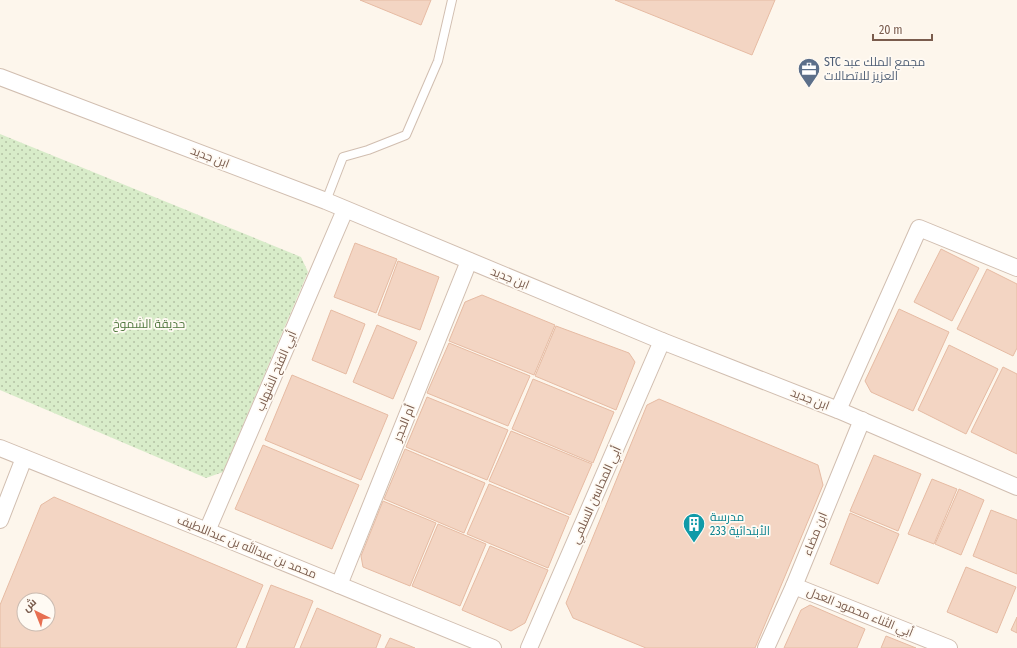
<svg xmlns="http://www.w3.org/2000/svg" width="1017" height="648" viewBox="0 0 1017 648" font-family="'Fira Sans Condensed',Cairo,sans-serif">
	<defs>
		<pattern id="garden-dots" width="8" height="8" patternUnits="userSpaceOnUse"><rect width="8" height="8" fill="#d8ecc9"/><path d="M2 2h.1M6 6h.1" fill="none" stroke="#b4c2a5" stroke-width="1.8" stroke-linecap="round"/></pattern>
	</defs>
	<rect width="100%" height="100%" fill="#fdf6ec"/>
	<path fill="url(#garden-dots)" d="M0 134 301 257 308 272 223 472 206 478 0 390Z"/>
	<g fill="#f3d5c3" stroke="#e6bba3" fill-rule="evenodd">
		<path d="M360 0H431L421 25Z"/>
		<path d="M615 0H775L752 55Z"/>
		<path d="M355 243 397 259 376 313 334 297Z"/>
		<path d="M941 249 979 268 952 321 914 302Z"/>
		<path d="M398 261 439 277 420 330 378 315Z"/>
		<path d="M987 269 1017 284V348L1013 356 957 329Z"/>
		<path d="M482 295 555 325 534 375 449 341 465 302Z"/>
		<path d="M899 309 949 332 913 411 871 392 865 381Z"/>
		<path d="M331 310 365 324 346 374 312 360Z"/>
		<path d="M377 325 417 342 393 399 353 382Z"/>
		<path d="M556 326 629 353 635 362 616 410 535 376Z"/>
		<path d="M449 343 530 376 508 426 427 393Z"/>
		<path d="M949 345 998 369 966 434 918 410Z"/>
		<path d="M1003 367 1017 374V454L971 432Z"/>
		<path d="M292 375 388 415 361 480 265 440Z"/>
		<path d="M533 379 614 412 593 463 512 429Z"/>
		<path d="M427 397 508 430 487 480 406 447Z"/>
		<path d="M659 399 818 465 823 485 755 648H646L573 618 566 603 647 405Z"/>
		<path d="M511 431 592 464 570 515 489 481Z"/>
		<path d="M263 445 359 485 332 549 235 509Z"/>
		<path d="M405 449 485 483 464 533 384 499Z"/>
		<path d="M874 455 921 474 898 531 850 511Z"/>
		<path d="M932 479 957 489 934 544 908 534Z"/>
		<path d="M489 484 569 517 548 568 467 534Z"/>
		<path d="M959 489 984 500 961 555 935 544Z"/>
		<path d="M54 497 263 585 236 648H0V605L41 505ZM24 600H48V624H24Z"/>
		<path d="M383 501 436 523 410 586 363 567 361 556Z"/>
		<path d="M991 510 1017 520V574L973 556Z"/>
		<path d="M850 513 899 534 878 584 830 564Z"/>
		<path d="M438 524 486 544 460 606 412 586Z"/>
		<path d="M490 546 548 570 525 623 511 631 462 610Z"/>
		<path d="M966 567 1016 587 997 633 947 612Z"/>
		<path d="M271 585 313 601 294 648H246Z"/>
		<path d="M810 605 865 629 857 648H784L801 610Z"/>
		<path d="M317 608 381 635 376 648H300Z"/>
		<path d="M1017 617V633L1011 630Z"/>
		<path d="M886 636 916 648H881Z"/>
		<path d="M390 638 415 648H385Z"/>
	</g>
	<g fill="none" stroke-linecap="round" stroke-linejoin="round">
		<g stroke="#d1beb0" stroke-width="10">
			<path id="lane" d="M326 201 343 157 368 150 406 135 438 61 452 0"/>
		</g>
		<g stroke="#d1beb0" stroke-width="18">
			<g id="street">
				<path d="M0 77 326 201 662 341 838 410 1017 487"/>
				<path d="M838 410 919 228 1017 268"/>
				<path d="M0 448 207 531 493 648"/>
				<path d="M0 520 24 458"/>
				<path d="M207 531 345 210"/>
				<path d="M339 585 469 261"/>
				<path d="M794 586 949 648"/>
				<path d="M529 648 662 341"/>
				<path d="M766 648 794 586 862 420"/>
			</g>
		</g>
		<use href="#lane" stroke="#fff" stroke-width="8"/>
		<use href="#street" stroke="#fff" stroke-width="16"/>
	</g>
	<defs>
		<g id="office-pin" transform="scale(1.15)"><path d="M0 17L-7.5 6A9.5 9.5 0 1 1 7.5 6Z" fill="#5c6f8a" stroke="#fffaf3"/><path d="M-6-3h4V-5.5h4V-3h4V5H-6ZM-1-4.5V-3h2v-1.5ZM-6 0V1H6V0Z" fill="#fff"/></g>
		<g id="building-pin" transform="scale(1.15)"><path d="M0 17L-7.5 6A9.5 9.5 0 1 1 7.5 6Z" fill="#0f9aa8" stroke="#fffaf3"/><path d="M-4-6H4V6H1V3H-1V6H-4ZM-2.5-4.3h1.7v1.8h-1.7ZM.8-4.3h1.7v1.8H.8ZM-2.5-1h1.7V.8h-1.7ZM.8-1h1.7V.8H.8Z" fill="#fff"/></g>
	</defs>
	<g fill-rule="evenodd">
		<use href="#office-pin" x="809" y="69"/>
		<use href="#building-pin" x="694" y="524"/>
	</g>
	<g text-anchor="middle" dominant-baseline="central" stroke-width="3.5" stroke-linejoin="round" paint-order="stroke">
		<g font-size="12" fill="#4e5e75" stroke="#fffaf3" text-anchor="start">
			<text x="824" y="62">STC مجمع الملك عبد<tspan x="824" dy="14">العزيز للاتصالات</tspan></text>
		</g>
		<g font-size="12" fill="#7a5c4d" stroke="#fffaf3">
			<text transform="translate(210 157) rotate(21)">ابن جديد</text>
			<text transform="translate(510 278) rotate(22)">ابن جديد</text>
			<text transform="translate(276 371) rotate(-67)">أبي الفتح الشهاب</text>
			<text transform="translate(810 399) rotate(21)">ابن جديد</text>
			<text transform="translate(404 423) rotate(-68)">أم الحجر</text>
			<text transform="translate(596 495) rotate(-66)">أبي المحاسن السلمي</text>
			<text transform="translate(815 534) rotate(-68)">ابن مضاء</text>
			<text transform="translate(247 547) rotate(22)">محمد بن عبدالله بن عبداللطيف</text>
			<text transform="translate(860 612) rotate(22)">أبي الثناء محمود العدل</text>
		</g>
		<g font-size="12" fill="#537a41" stroke="#fffaf3">
			<text x="149" y="324">حديقة الشموخ</text>
		</g>
		<g font-size="12" fill="#0d838f" stroke="#fffaf3" text-anchor="start">
			<text x="710" y="517">مدرسة<tspan x="710" dy="14">الأبتدائية 233</tspan></text>
		</g>
	</g>
	<g transform="translate(36 612) rotate(317)"><circle r="19" fill="#fffaf3" stroke="#cabbb1"/>
	<path d="M0-3L7 15L0 10L-7 15Z" fill="#e76f51"/>
	<text y="-6" font-size="11" font-weight="bold" text-anchor="middle" fill="#7a5c4d">ش</text>
	</g>
	<path d="M873 34v6h59v-6" fill="none" stroke="#7a5c4d" stroke-width="2"/>
	<text x="879" y="34" font-size="12" fill="#7a5c4d" stroke="#fffaf3" stroke-width="3" paint-order="stroke">20 m</text>
</svg>
